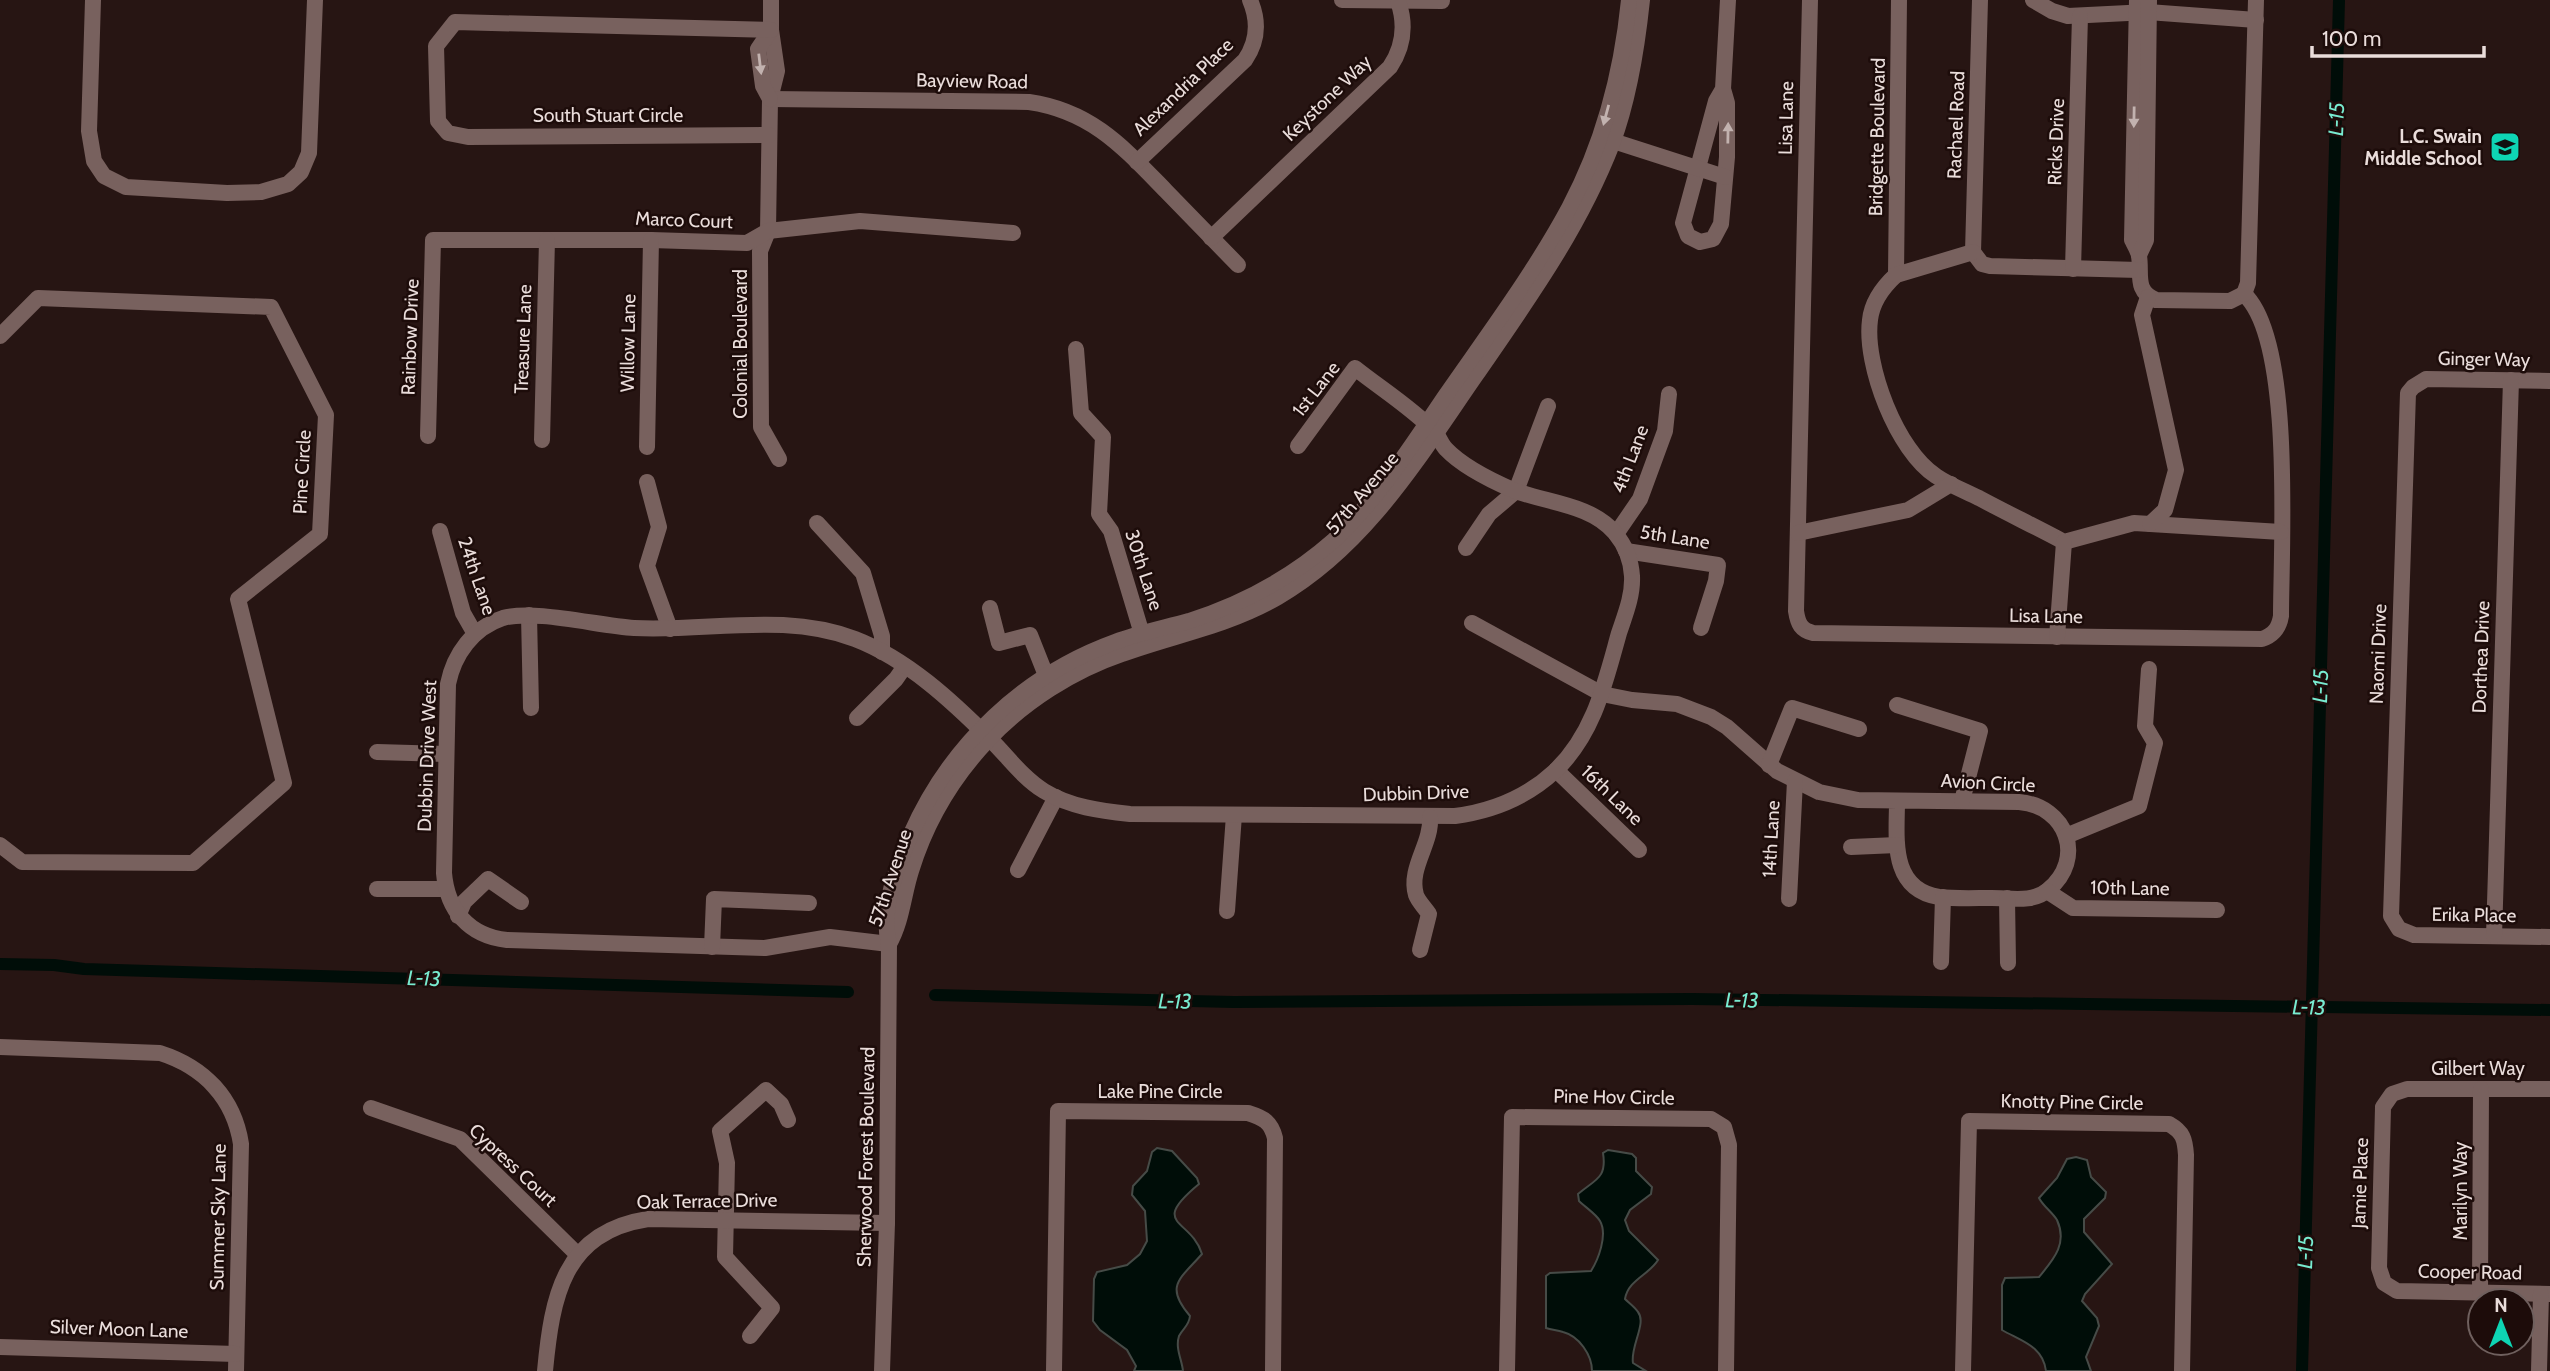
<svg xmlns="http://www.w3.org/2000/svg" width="2550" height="1371" viewBox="0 0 2550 1371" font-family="Cabin,sans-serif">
	<rect width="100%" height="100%" fill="#271513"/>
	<g fill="#000d08" stroke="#464b47" stroke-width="2">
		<path d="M1157 1148 1172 1151 1197 1178 1199 1184C1148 1226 1191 1218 1202 1254 1180 1279 1164 1286 1190 1316 1189 1326 1183 1328 1179 1336 1175 1348 1182 1360 1183 1371H1134L1136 1366 1127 1350 1100 1330 1093 1321 1094 1279 1097 1272 1127 1265 1140 1254 1147 1241 1145 1211 1132 1195 1133 1186 1147 1171 1152 1152Z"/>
		<path d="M1608 1150 1632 1154 1636 1158V1171L1652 1187 1651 1194 1630 1210 1625 1220 1629 1231 1658 1260C1649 1275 1628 1280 1625 1299 1629 1303 1635 1307 1638 1312 1647 1323 1630 1347 1633 1363L1646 1371H1592C1592 1355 1579 1336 1563 1332 1557 1330 1552 1330 1546 1328V1276L1550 1273 1591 1271C1598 1260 1608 1235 1600 1221 1596 1214 1585 1207 1579 1201L1578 1194C1596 1179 1607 1178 1603 1153Z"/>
		<path d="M2076 1157 2087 1160 2091 1177 2106 1192 2105 1198 2084 1219V1232L2112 1264 2085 1294 2082 1301 2097 1318 2099 1326 2086 1357 2091 1371H2046C2043 1346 2021 1341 2002 1330V1285L2005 1278 2039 1277C2053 1260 2068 1244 2057 1220 2052 1212 2043 1206 2039 1198L2057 1178 2067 1159Z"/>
	</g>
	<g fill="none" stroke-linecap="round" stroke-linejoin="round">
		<g stroke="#000d08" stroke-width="12">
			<path d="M0 964 54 965 84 969 848 992"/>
			<path d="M935 995 1234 1002 1692 999 2550 1010"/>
			<path d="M2302 1371 2339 0"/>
		</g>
		<g stroke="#78615e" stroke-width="16">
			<path d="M93 0 89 131 94 161 104 176 126 187 227 193 261 192 288 184 301 172 309 153 315 0"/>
			<path d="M771 0V30L777 71 770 99 768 231 760 251 761 427 779 459"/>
			<path d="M1342 0 1442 1"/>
			<path d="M1810 0 1796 611C1798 624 1801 630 1813 633L2262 639C2274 635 2279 628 2281 616 2281 547 2294 340 2244 294"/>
			<path d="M1899 0 1896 275C1883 287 1872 301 1870 320 1864 365 1897 451 1936 476 1949 485 1965 491 1979 498 2007 513 2036 527 2064 542L2134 523 2281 532"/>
			<path d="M2033 0 2052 11 2068 16 2148 12 2256 20"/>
			<path d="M2137 0 2132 240C2134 244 2138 250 2139 256 2142 274 2134 291 2156 300L2230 301 2244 294"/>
			<path d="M1723 89 1716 101 1683 223 1688 236 1700 242 1713 239 1721 224 1727 157V103L1723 89 1728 0"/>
			<path d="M770 99 1029 102C1092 111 1124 148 1166 191 1190 216 1214 240 1238 265"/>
			<path d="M770 99 763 86 758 49 771 30"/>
			<path d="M769 135 468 137 448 133 438 121 436 46 455 22 771 30"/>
			<path d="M1613 141 1725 177"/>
			<path d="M1137 162 1245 60C1258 41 1259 21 1250 0"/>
			<path d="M1211 238 1390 67C1404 46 1406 24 1398 1"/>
			<path d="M1973 252 1980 0"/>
			<path d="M1973 252 1982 264 1990 266 2139 270"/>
			<path d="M2139 255 2146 240 2149 0"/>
			<path d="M2073 269 2080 16"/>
			<path d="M1896 275 1973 252"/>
			<path d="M2244 294 2248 283 2256 0"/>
			<path d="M2148 297 2142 315 2176 470 2165 510 2150 524"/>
			<path d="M0 336 38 298 271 307 326 415 320 534 238 599 284 783 193 863 22 862 0 845"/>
			<path d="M1076 349 1081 413 1103 437 1099 514 1111 531 1145 644"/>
			<path d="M2550 381 2426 379 2413 387 2408 393 2391 916 2399 929 2414 935 2550 937"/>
			<path d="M428 436 433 240H651L747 243 768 231 860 221 1013 233"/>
			<path d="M542 440 547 240"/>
			<path d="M647 447 651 240"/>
			<path d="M647 482 659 527 647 566 670 629"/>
			<path d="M817 523 863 573 882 636V652"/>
			<path d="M440 531 463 613 475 634"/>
			<path d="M1798 533 1908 510 1951 484"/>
			<path d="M1616 534 1640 499 1665 431 1669 394"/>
			<path d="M1466 548 1489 514 1516 491 1548 406"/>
			<path d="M1626 551 1718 565 1716 581 1701 628"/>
			<path d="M990 608 999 643 1030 635 1049 683"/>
			<path d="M529 615 531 708"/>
			<path d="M1472 623 1602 694 1632 700 1677 704 1711 717 1727 727 1777 771 1819 792 1858 800 2019 802C2067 806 2086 859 2048 890 2033 903 2011 898 1992 898 1975 898 1956 899 1939 897 1889 889 1897 837 1897 801"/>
			<path d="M2057 637 2064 542"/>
			<path d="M1897 705 1980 731 1962 801"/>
			<path d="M857 718 896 679 905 666"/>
			<path d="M377 752 446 754"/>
			<path d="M1769 765 1792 708 1859 729"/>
			<path d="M1556 770 1639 850"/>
			<path d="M2066 836 2139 806 2155 743 2145 726 2149 669"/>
			<path d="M1851 847 1897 845"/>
			<path d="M1018 870 1056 797"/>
			<path d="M377 889H445"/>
			<path d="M2047 891 2073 908 2217 910"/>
			<path d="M2007 898 2008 963"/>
			<path d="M1789 899 1795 781"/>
			<path d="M1227 911 1234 815"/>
			<path d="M458 916 464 902 488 879 521 902"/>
			<path d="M2494 936 2511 380"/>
			<path d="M889 944 830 937 765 948 507 940C469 936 447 910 444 873L448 684C454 654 473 628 503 618 534 609 599 626 634 628 708 632 784 612 855 639 907 659 952 701 991 740 1008 757 1023 778 1044 791 1070 807 1101 811 1130 814L1455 816C1493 811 1527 797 1555 771 1594 734 1605 683 1619 633 1625 615 1633 596 1632 576 1631 560 1625 545 1615 533 1591 504 1546 503 1513 490 1490 480 1463 467 1446 449 1441 444 1439 436 1434 431 1412 408 1380 388 1355 368L1298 446"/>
			<path d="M889 944C902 921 903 896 911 871 926 822 953 777 988 740 1024 702 1072 671 1122 654 1174 635 1228 626 1278 597 1366 546 1419 457 1476 375 1527 301 1579 229 1612 144 1629 99 1637 48 1642 0"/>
			<path d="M712 947 714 899 809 903"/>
			<path d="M1420 950 1429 914C1425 908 1418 901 1416 895 1408 868 1432 844 1430 817"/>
			<path d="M1941 962 1943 897"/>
			<path d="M0 1047 160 1053C204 1067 234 1098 241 1144L236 1371"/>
			<path d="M2550 1089H2407L2392 1094 2383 1107 2379 1268 2384 1283 2397 1291 2550 1294"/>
			<path d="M371 1108 460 1139 577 1254"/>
			<path d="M2480 1293 2481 1089"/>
			<path d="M750 1336 772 1308 725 1257 727 1163 720 1131 766 1090 781 1104 788 1120"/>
			<path d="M0 1347 236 1354"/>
			<path d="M545 1371C552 1297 563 1232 648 1219L887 1223"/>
			<path d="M882 1371 887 1223 889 944C880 909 897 866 911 834 950 745 1024 675 1115 642 1139 633 1164 628 1189 621 1242 604 1291 578 1333 541 1378 499 1412 445 1446 395 1489 333 1534 273 1569 208 1603 144 1622 71 1629 0"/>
			<path d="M1054 1371 1058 1111 1248 1113C1264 1118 1271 1122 1275 1138L1273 1371"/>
			<path d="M1507 1371 1512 1117 1711 1119 1724 1127 1729 1145 1726 1371"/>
			<path d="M1963 1371 1969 1121 2169 1124C2183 1132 2185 1139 2186 1155L2182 1371"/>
			<path d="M2539 1371 2541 1294"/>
		</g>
	</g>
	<defs><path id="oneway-solid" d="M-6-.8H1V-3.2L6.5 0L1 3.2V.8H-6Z" transform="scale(1.75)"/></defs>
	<g fill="#c2b2af">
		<use href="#oneway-solid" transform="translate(760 64) rotate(83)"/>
		<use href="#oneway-solid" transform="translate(1606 115) rotate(105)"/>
		<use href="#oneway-solid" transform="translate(2134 117) rotate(91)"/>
		<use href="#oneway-solid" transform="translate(1728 133) rotate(-89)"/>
	</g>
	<defs>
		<g id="school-square" transform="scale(1.575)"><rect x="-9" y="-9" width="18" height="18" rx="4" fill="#0ed5b4" stroke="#1d0c0a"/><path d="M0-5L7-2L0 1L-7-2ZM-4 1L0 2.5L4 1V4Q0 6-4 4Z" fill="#111"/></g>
	</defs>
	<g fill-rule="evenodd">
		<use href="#school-square" x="2505" y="147"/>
	</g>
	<g text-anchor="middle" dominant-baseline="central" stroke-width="5" stroke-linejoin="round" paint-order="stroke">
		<g font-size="19" fill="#eadddb" stroke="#1d0c0a">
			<text transform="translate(972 81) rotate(1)">Bayview Road</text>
			<text transform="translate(1183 87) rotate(-44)">Alexandria Place</text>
			<text transform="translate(1327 98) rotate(-44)">Keystone Way</text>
			<text x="608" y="115">South Stuart Circle</text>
			<text transform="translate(1786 118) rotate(-89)">Lisa Lane</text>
			<text transform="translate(1956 125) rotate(-88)">Rachael Road</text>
			<text transform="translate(1877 137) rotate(-89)">Bridgette Boulevard</text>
			<text transform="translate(2056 142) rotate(-88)">Ricks Drive</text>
			<text transform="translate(684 220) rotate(2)">Marco Court</text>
			<text transform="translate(410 337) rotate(-88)">Rainbow Drive</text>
			<text transform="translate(523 339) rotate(-88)">Treasure Lane</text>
			<text transform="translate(628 343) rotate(-89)">Willow Lane</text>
			<text transform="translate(740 344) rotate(-90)">Colonial Boulevard</text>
			<text transform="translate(2484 359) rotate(1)">Ginger Way</text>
			<text transform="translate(1316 389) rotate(-52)">1st Lane</text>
			<text transform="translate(1630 459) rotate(-69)">4th Lane</text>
			<text transform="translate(302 472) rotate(-87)">Pine Circle</text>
			<text transform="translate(1362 493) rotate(-50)">57th Avenue</text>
			<text transform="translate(1675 537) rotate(9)">5th Lane</text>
			<text transform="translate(1144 570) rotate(72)">30th Lane</text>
			<text transform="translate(477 576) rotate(71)">24th Lane</text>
			<text transform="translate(2046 616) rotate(1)">Lisa Lane</text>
			<text transform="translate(2378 654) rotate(-88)">Naomi Drive</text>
			<text transform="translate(2481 657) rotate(-88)">Dorthea Drive</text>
			<text transform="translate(427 756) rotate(-88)">Dubbin Drive West</text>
			<text transform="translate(1988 783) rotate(3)">Avion Circle</text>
			<text transform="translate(1416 793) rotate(-2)">Dubbin Drive</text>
			<text transform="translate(1612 795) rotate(44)">16th Lane</text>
			<text transform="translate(1771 839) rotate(-87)">14th Lane</text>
			<text transform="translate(890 878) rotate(-72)">57th Avenue</text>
			<text transform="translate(2130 888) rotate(1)">10th Lane</text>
			<text transform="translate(2474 915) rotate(1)">Erika Place</text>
			<text x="2478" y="1068">Gilbert Way</text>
			<text x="1160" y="1091">Lake Pine Circle</text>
			<text transform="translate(1614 1097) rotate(1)">Pine Hov Circle</text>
			<text transform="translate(2072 1102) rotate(1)">Knotty Pine Circle</text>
			<text transform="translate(866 1157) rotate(-89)">Sherwood Forest Boulevard</text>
			<text transform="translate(513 1165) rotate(43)">Cypress Court</text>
			<text transform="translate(2360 1183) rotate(-88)">Jamie Place</text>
			<text transform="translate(2460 1191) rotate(-90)">Marilyn Way</text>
			<text transform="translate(707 1201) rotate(-1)">Oak Terrace Drive</text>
			<text transform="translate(218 1217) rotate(-89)">Summer Sky Lane</text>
			<text transform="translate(2470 1272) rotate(1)">Cooper Road</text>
			<text transform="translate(119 1329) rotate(2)">Silver Moon Lane</text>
		</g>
		<g font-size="19" font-weight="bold" fill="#eadddb" stroke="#1d0c0a" text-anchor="end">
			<text x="2482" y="136">L.C. Swain<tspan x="2482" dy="22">Middle School</tspan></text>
		</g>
		<g font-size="21" font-style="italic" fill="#78ebd0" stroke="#1d0c0a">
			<text transform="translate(2336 119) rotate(-88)">L-15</text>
			<text transform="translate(2320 686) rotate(-88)">L-15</text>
			<text transform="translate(424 978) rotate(2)">L-13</text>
			<text transform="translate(1742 1000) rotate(1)">L-13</text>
			<text transform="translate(1175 1001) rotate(1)">L-13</text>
			<text transform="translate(2309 1007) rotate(1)">L-13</text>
			<text transform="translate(2305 1252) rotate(-88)">L-15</text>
		</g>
	</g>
	<g transform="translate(2501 1322)"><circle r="33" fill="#1d0c0a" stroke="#6f605e" stroke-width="2"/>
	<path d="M0-5L12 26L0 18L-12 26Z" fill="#0ed5b4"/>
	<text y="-10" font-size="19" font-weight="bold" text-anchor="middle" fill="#eadddb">N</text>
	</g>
	<path d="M2312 46v10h172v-10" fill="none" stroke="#eadddb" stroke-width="3.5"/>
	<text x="2322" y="46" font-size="21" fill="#eadddb" stroke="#1d0c0a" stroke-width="5" paint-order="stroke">100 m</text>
</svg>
